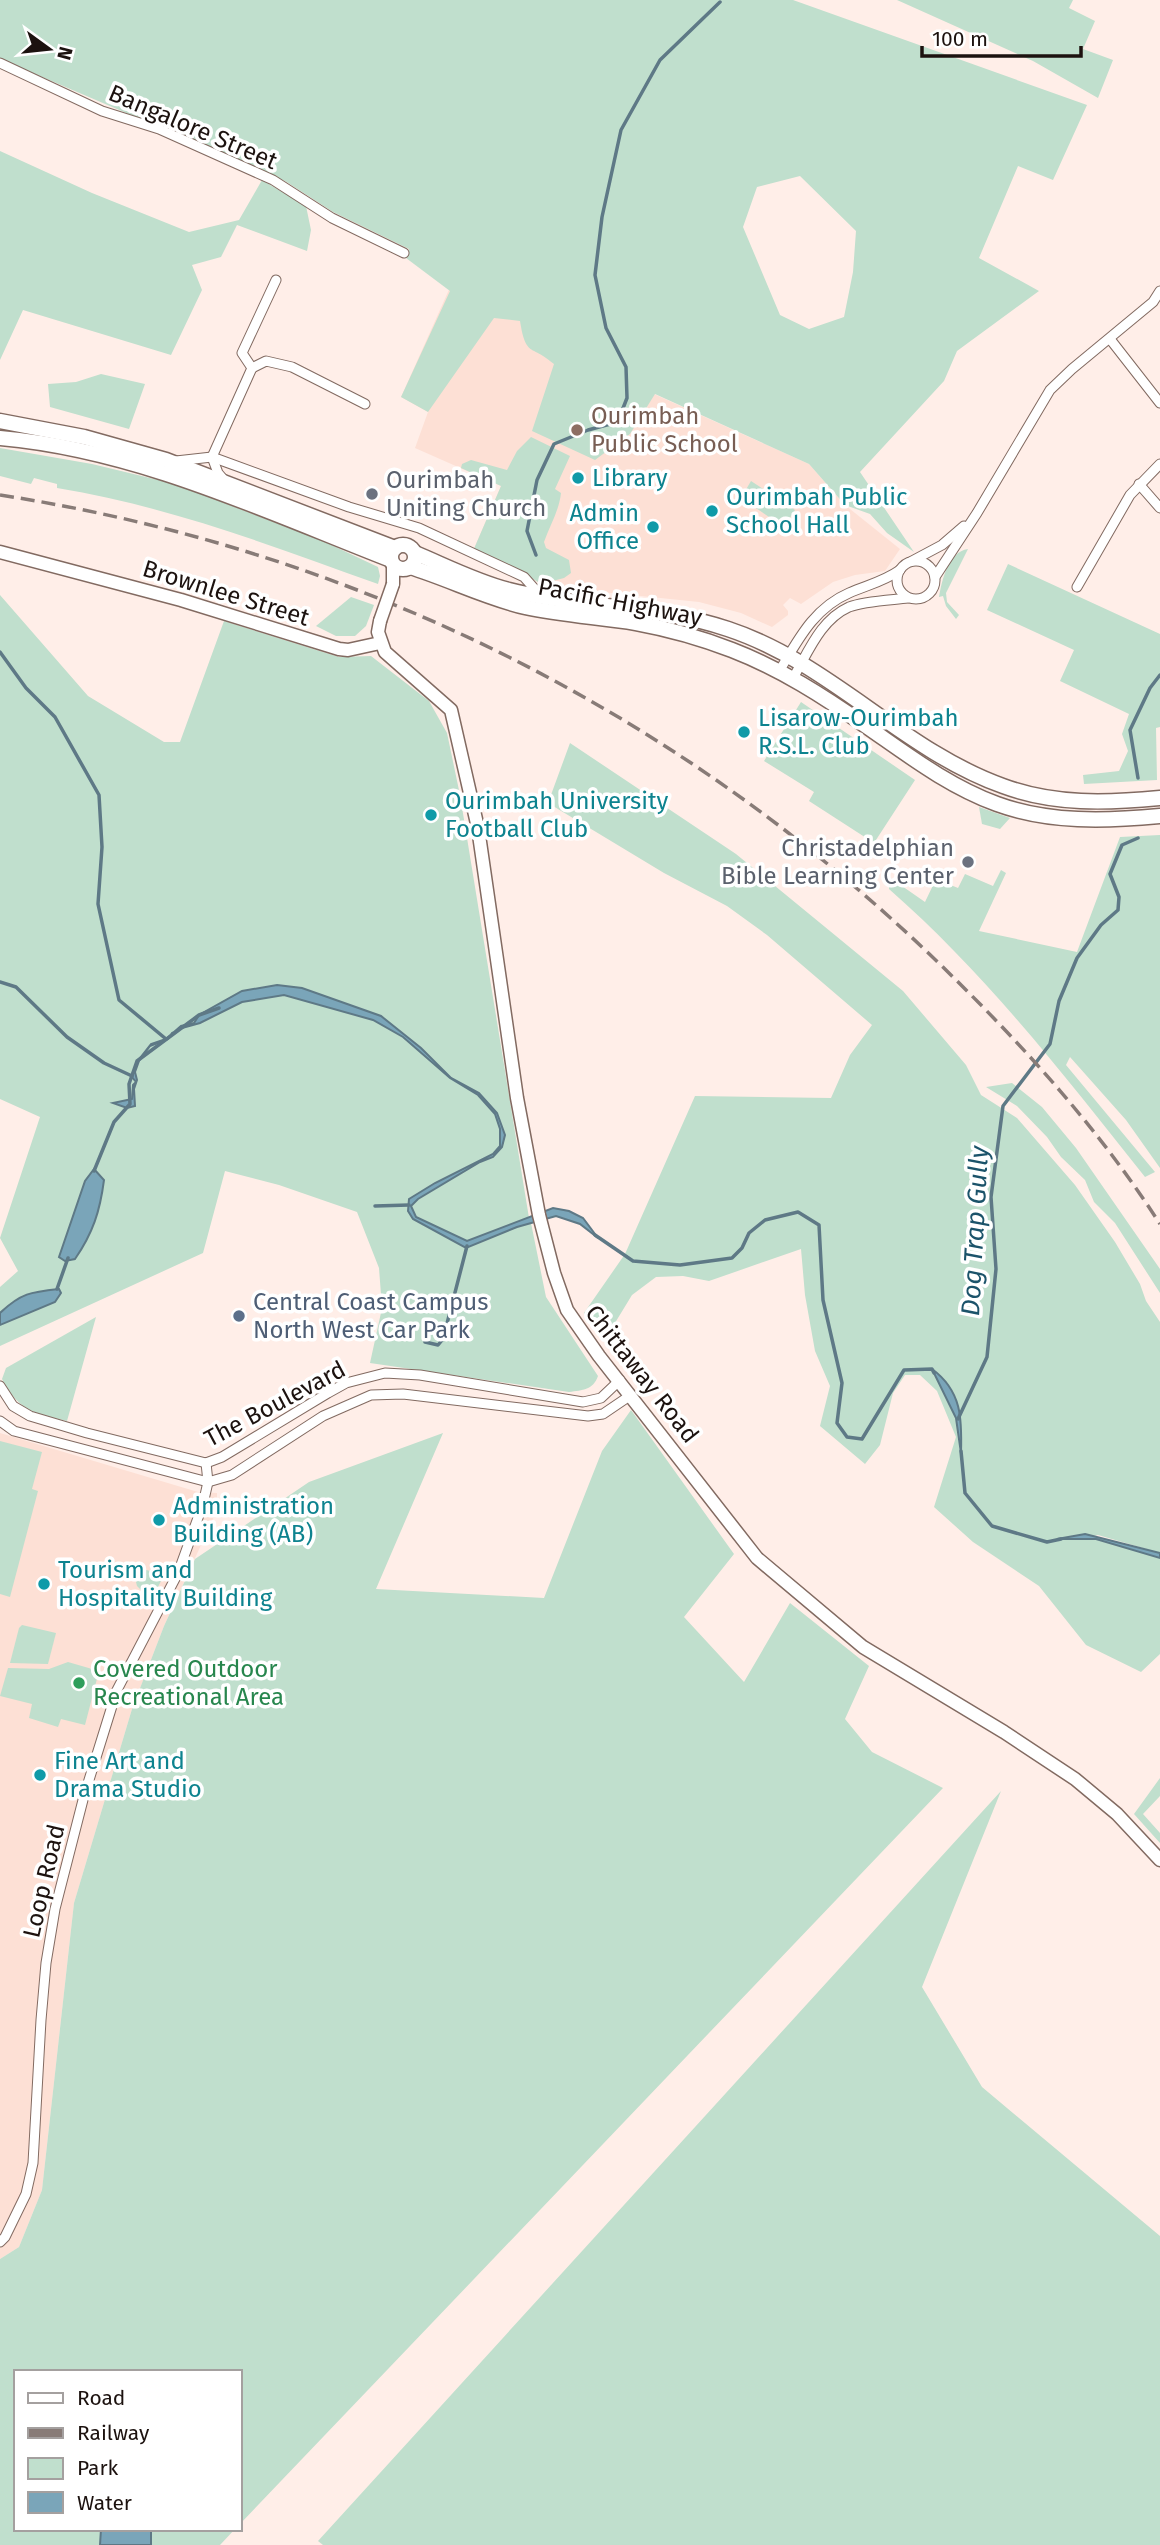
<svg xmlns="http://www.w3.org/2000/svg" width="1160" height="2545" viewBox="0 0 1160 2545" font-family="'Fira Sans',sans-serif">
	<rect width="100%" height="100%" fill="#ffeee8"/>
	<g fill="#fde0d5">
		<path d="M490 198 654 394 809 464 845 505 900 549 885 571 855 575 833 582 801 604 790 598 783 605 788 611V615L772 627 741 613 699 602 573 589 541 584 525 574 473 551 501 486 415 448 428 412 401 397Z"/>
		<path d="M0 1433 198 1492 217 1493V1510L164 1626 132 1709 74 1903 42 2190 19 2247 0 2259Z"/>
	</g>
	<g fill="#c0dfcd" fill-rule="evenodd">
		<path d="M0 0H793L1087 105 1053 180 1018 166 979 258 1039 291 957 351 944 381 860 472 914 552 887 533 870 514 845 505 809 464 655 394 630 434 595 460 532 431 554 364C531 344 526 358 520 321L494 318 428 412 401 397 450 291 406 258 409 249 333 212 285 181 0 59ZM800 176 856 231 853 272 844 317 809 329 780 315 743 227 757 187Z"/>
		<path d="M897 0H1073L1069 8 1095 21 1083 49 1113 60 1098 98 1033 61Z"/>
		<path d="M0 151 92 193 189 232 239 220 262 180 306 206 311 230 307 251 237 225 221 257 192 265 202 290 171 355 23 310 0 360Z"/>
		<path d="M101 374 145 384 129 429 50 407 48 384 76 382Z"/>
		<path d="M531 437 570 456 555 489 561 493C559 511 550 525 544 542L546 548 569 560 571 573 564 578 541 584 525 574 473 551 501 486 461 468 462 464 471 460 507 470 517 451Z"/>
		<path d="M0 448 92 464 175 484 323 541 378 567 380 576 378 584C272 546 168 506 57 488V484L34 478 31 484 0 476Z"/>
		<path d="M751 481 795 510 784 527 741 498Z"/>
		<path d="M968 549 946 593 947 602 959 615 956 619 946 606 943 596 939 597C942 580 948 552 968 549Z"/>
		<path d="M1008 564 1160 634V727L1156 728 1157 780 1084 784 1083 775 1119 771 1128 751 1122 734 1129 714 1060 681 1074 650 987 610Z"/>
		<path d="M0 595 88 696 164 742H180L224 621 339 657 371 656 429 701 447 733 460 795 529 1218 459 1244 531 1223 546 1297 598 1376C593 1390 583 1390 569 1392L370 1363 382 1308 379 1268 357 1212 279 1185 225 1171 203 1253 0 1346V1287L18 1271 0 1238 40 1117 0 1099Z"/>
		<path d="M351 597 374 605 366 626 355 636H336L316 626Z"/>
		<path d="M801 702 915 780 874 843 809 801 814 792 764 761Z"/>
		<path d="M570 743 736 854 903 991 966 1065 981 1095 1017 1118 1075 1185 1115 1242 1140 1284 1146 1301 1160 1322V1553L1098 1535 1085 1538 1096 1539 1160 1558V1654L1141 1672 1086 1645 1039 1586 973 1542 934 1507 956 1437 937 1391 920 1375H905L893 1393 880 1445 865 1464 820 1426 830 1386 815 1351 805 1295 801 1249 709 1281 683 1276 656 1277 632 1295 607 1336 584 1313 625 1254 695 1096 831 1098 850 1055 872 1025 767 935 727 906 664 873 548 803Z"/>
		<path d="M979 807 1010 818 1000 829 982 824Z"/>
		<path d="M1160 835V1168L1126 1120 1070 1057 1066 1065 1155 1172 1145 1177C1065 1076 986 974 889 889V877L925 902 936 879 958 888 965 874 993 886 1001 870 1006 873 979 931 1077 952 1120 837Z"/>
		<path d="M1012 1083 1042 1107 1076 1148 1160 1269V1293L1115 1223 1094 1202 1085 1180 1061 1157 1047 1137 1017 1106 986 1087Z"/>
		<path d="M96 1317 67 1421C33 1413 19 1411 2 1379L6 1368Z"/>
		<path d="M631 1410 734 1554 684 1617 744 1682 790 1603 869 1666 845 1719 872 1752 943 1788 240 2524V2372H16V2529H101L100 2545H0V2259L19 2247 42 2190 74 1903 132 1709 164 1626 195 1559 309 1482 443 1433 376 1589 544 1598 602 1451Z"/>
		<path d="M0 1441 42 1452 32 1489 38 1491 10 1597 0 1594Z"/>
		<path d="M143 1569 164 1575 156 1591 144 1600 145 1594 137 1586 136 1582 143 1573Z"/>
		<path d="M22 1625 56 1633 48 1664 10 1663 19 1628Z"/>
		<path d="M68 1662 99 1671 85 1725 61 1719 58 1727 29 1718 32 1704 0 1696 8 1668 49 1669Z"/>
		<path d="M1160 1778V1796L1143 1814 1160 1833V1843L1134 1814Z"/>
		<path d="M1001 1791 922 1987 982 2087 1160 2236V2545H323L318 2541Z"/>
		<path d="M151 2529H235L220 2545H151Z"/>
	</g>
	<g fill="#7aa5b9" stroke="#5e7986" stroke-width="2">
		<path d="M277 985 302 988 381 1016 421 1048 451 1078 479 1093 497 1113 505 1135 502 1147 493 1157 480 1162 418 1199 411 1206 416 1217 467 1241 553 1208 569 1211 583 1218 598 1238 580 1224 556 1216 517 1227 466 1248 413 1219 408 1211 409 1199 435 1183 493 1154 500 1146V1129L495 1114 478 1095 450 1078 403 1037 373 1020 284 995 242 1002 200 1023 182 1028 172 1033 168 1039 150 1046 139 1061 135 1072 137 1080 134 1089 135 1106 127 1108 113 1103 132 1099 133 1085 136 1082 132 1077 137 1062 151 1044 166 1039 181 1026 194 1023 199 1015 242 991Z"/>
		<path d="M94 1169 104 1180C100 1211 93 1233 75 1259L65 1261 59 1257 85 1181Z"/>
		<path d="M59 1289 61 1293 55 1302 0 1325V1313C21 1293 31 1292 59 1289Z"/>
		<path d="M932 1369C962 1391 962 1419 961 1453L956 1418Z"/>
		<path d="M1085 1534 1160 1553V1558L1096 1539H1057Z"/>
		<path d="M101 2529H151V2545H100Z"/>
	</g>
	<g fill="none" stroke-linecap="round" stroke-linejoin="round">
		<g stroke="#5e7986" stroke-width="3.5">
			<path d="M536 555 527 531 537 480 554 444 588 430 614 423 620 416 627 398 626 367 606 328 595 275 602 217 621 130 660 60 720 2"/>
			<path d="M0 652 26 688 55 717 99 795 102 847 98 904 119 1000 166 1039"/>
			<path d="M1138 778 1130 730 1150 688 1160 675"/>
			<path d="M0 982 16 987 67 1037 104 1063 132 1076"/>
			<path d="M94 1171 114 1122 130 1104 129 1084 137 1061 199 1015 219 1008"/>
			<path d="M375 1206 409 1205"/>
			<path d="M595 1235 633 1261 680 1265 732 1258 742 1248 749 1233 765 1220 798 1212 819 1225 823 1300 842 1383 837 1423 847 1437 862 1439 904 1370 932 1369 934 1373"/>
			<path d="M57 1289 68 1258"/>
			<path d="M425 1342 438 1345 443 1339 467 1246"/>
			<path d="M958 1419 987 1357 996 1269 991 1197 1003 1106 1050 1044 1059 1001 1077 958 1101 925 1118 910 1119 897 1110 874 1122 845 1138 838"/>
			<path d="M961 1451 965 1493 992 1526 1047 1542 1061 1539"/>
		</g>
		<g stroke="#826a61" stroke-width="11">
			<g id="street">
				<path d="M0 63 102 111 159 129 273 180 332 218 404 253"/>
				<path d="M1110 339 1160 403"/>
				<path d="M252 368 266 361 292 367 365 404"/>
				<path d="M252 368 242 353 276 280"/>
				<path d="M212 457 349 507 419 528 524 577 540 595"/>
				<path d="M176 461 212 457"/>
				<path d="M224 480 218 473 212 457 252 368"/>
				<path d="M1139 484 1160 508"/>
				<circle cx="916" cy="580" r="19"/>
				<path d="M912 561 942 545 964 526"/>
				<path d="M935 577 977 513 1050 390 1072 369 1153 302 1160 291"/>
				<path d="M1077 587 1130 495 1160 464"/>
				<path d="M780 670C798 640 814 608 849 593 867 585 883 582 900 570"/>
				<path d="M793 678C808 653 820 620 849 607 864 601 892 600 908 598"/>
				<path d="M0 1386 13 1406 30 1416 87 1433 206 1463 222 1457 328 1393 346 1383 385 1373 420 1375 583 1402 601 1398 620 1380"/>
				<path d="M0 1421 14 1431 208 1482 232 1475 323 1416 371 1395 403 1394 588 1416 603 1414 631 1395"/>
				<path d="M0 2242 5 2237 26 2194 33 2163 41 2020 46 1963 55 1909 84 1796 117 1690 178 1573 203 1504 208 1482 206 1463"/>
			</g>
		</g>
		<g stroke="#826a61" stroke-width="15">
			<g id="secondary">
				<path d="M0 552 181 600 339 649 348 650 380 643"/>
				<path d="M393 584V564"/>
				<path d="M380 621 378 632 385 652 451 710 478 828 517 1098 539 1215 554 1273 567 1310 599 1356 757 1558 863 1647 1004 1732 1075 1779 1117 1814 1160 1860"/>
			</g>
		</g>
		<g stroke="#826a61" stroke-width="17">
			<g id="primary">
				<path d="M0 421 84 437 166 460 395 548"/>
				<path d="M0 438C137 450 265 511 391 560"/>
				<circle cx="403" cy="557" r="12"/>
				<path d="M415 553C446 566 477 582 509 590 581 608 657 605 728 629 831 663 902 750 1003 786 1054 805 1107 803 1160 798"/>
				<path d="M410 567C449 579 486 598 525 607 562 615 599 617 636 623 669 629 701 638 732 650 781 669 823 696 866 726 908 755 948 786 997 804 1049 823 1106 821 1160 816"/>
			</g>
		</g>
		<use href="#street" stroke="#fff" stroke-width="9"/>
		<use href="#secondary" stroke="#fff" stroke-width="12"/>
		<use href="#primary" stroke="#fff" stroke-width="14"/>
		<path stroke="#887b77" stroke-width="3.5" stroke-dasharray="14 7" stroke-linecap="butt" d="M0 495C364 551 695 720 956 980 1031 1054 1103 1135 1160 1224"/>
		<g stroke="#826a61" stroke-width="15" stroke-linecap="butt">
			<path id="secondary-bridge" d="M380 621 393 584"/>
		</g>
		<use href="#secondary-bridge" stroke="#fff" stroke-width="12"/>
	</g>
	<circle fill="#8d6e63" stroke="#fff" stroke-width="2.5" cx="577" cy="430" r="7"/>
	<g fill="#0f9aa8" stroke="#fff" stroke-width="2.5">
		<circle cx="578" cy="478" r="7"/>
		<circle cx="712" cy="511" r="7"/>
		<circle cx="653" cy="527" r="7"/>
		<circle cx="744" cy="732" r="7"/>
		<circle cx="431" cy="815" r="7"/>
		<circle cx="159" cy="1520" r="7"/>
		<circle cx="44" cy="1584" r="7"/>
		<circle cx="40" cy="1775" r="7"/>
	</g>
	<g fill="#6b7280" stroke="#fff" stroke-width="2.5">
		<circle cx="372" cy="494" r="7"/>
		<circle cx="968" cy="862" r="7"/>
	</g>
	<circle fill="#5c6f8a" stroke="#fff" stroke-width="2.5" cx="239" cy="1316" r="7"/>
	<circle fill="#2e9e5b" stroke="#fff" stroke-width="2.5" cx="79" cy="1683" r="7"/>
	<g text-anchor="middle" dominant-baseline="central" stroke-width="7" stroke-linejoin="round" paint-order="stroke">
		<g font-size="24" fill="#1c120f" stroke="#fff">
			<text transform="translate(193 127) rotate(23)">Bangalore Street</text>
			<text transform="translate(226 593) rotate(17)">Brownlee Street</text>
			<text transform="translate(620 602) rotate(11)">Pacific Highway</text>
			<text transform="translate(642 1374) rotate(52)">Chittaway Road</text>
			<text transform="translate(275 1404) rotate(-28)">The Boulevard</text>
			<text transform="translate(44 1881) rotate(-77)">Loop Road</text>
		</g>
		<g font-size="24" fill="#785e54" stroke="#fff" text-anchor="start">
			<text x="591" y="416">Ourimbah<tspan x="591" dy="28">Public School</tspan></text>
		</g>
		<g font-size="24" fill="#0d838f" stroke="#fff" text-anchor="start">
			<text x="592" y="478">Library</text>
			<text x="726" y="497">Ourimbah Public<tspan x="726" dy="28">School Hall</tspan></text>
			<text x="639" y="513" text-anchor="end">Admin<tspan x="639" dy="28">Office</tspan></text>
			<text x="758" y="718">Lisarow-Ourimbah<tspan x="758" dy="28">R.S.L. Club</tspan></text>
			<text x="445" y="801">Ourimbah University<tspan x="445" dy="28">Football Club</tspan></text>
			<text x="173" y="1506">Administration<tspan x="173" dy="28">Building (AB)</tspan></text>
			<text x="58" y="1570">Tourism and<tspan x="58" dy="28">Hospitality Building</tspan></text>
			<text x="54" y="1761">Fine Art and<tspan x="54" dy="28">Drama Studio</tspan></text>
		</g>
		<g font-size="24" fill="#5b616d" stroke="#fff" text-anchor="start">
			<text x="386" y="480">Ourimbah<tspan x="386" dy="28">Uniting Church</tspan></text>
			<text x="954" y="848" text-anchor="end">Christadelphian<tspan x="954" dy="28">Bible Learning Center</tspan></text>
		</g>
		<g font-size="24" fill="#4e5e75" stroke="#fff" text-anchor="start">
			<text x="253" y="1302">Central Coast Campus<tspan x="253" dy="28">North West Car Park</tspan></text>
		</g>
		<g font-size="24" fill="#27864d" stroke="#fff" text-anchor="start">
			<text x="93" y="1669">Covered Outdoor<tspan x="93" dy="28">Recreational Area</tspan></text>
		</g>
		<g font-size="26" font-style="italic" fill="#1b536a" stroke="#fff">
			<text transform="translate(975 1231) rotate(-87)">Dog Trap Gully</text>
		</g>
	</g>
	<rect x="14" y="2370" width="228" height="161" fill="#ffffff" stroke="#a4a09f" stroke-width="2"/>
	<rect x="28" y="2393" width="35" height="10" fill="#ffffff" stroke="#a4a09f" stroke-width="2"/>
	<text x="77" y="2405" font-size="21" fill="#1c120f">Road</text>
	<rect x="28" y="2428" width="35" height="10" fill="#887b77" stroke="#a4a09f" stroke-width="2"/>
	<text x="77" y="2440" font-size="21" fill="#1c120f">Railway</text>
	<rect x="28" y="2458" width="35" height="21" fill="#c0dfcd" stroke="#a4a09f" stroke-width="2"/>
	<text x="77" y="2475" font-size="21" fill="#1c120f">Park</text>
	<rect x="28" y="2492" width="35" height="21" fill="#7aa5b9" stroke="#a4a09f" stroke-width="2"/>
	<text x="77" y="2510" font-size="21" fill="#1c120f">Water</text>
	<g transform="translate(49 49) rotate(105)" stroke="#ffffff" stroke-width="5" paint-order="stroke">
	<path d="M0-5L12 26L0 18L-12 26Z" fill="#1c120f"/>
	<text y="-10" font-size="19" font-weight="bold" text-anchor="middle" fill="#1c120f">N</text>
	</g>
	<path d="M922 46v10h159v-10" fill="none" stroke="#1c120f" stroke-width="3.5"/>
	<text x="932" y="46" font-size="21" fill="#1c120f" stroke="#ffffff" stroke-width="5" paint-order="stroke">100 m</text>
</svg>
